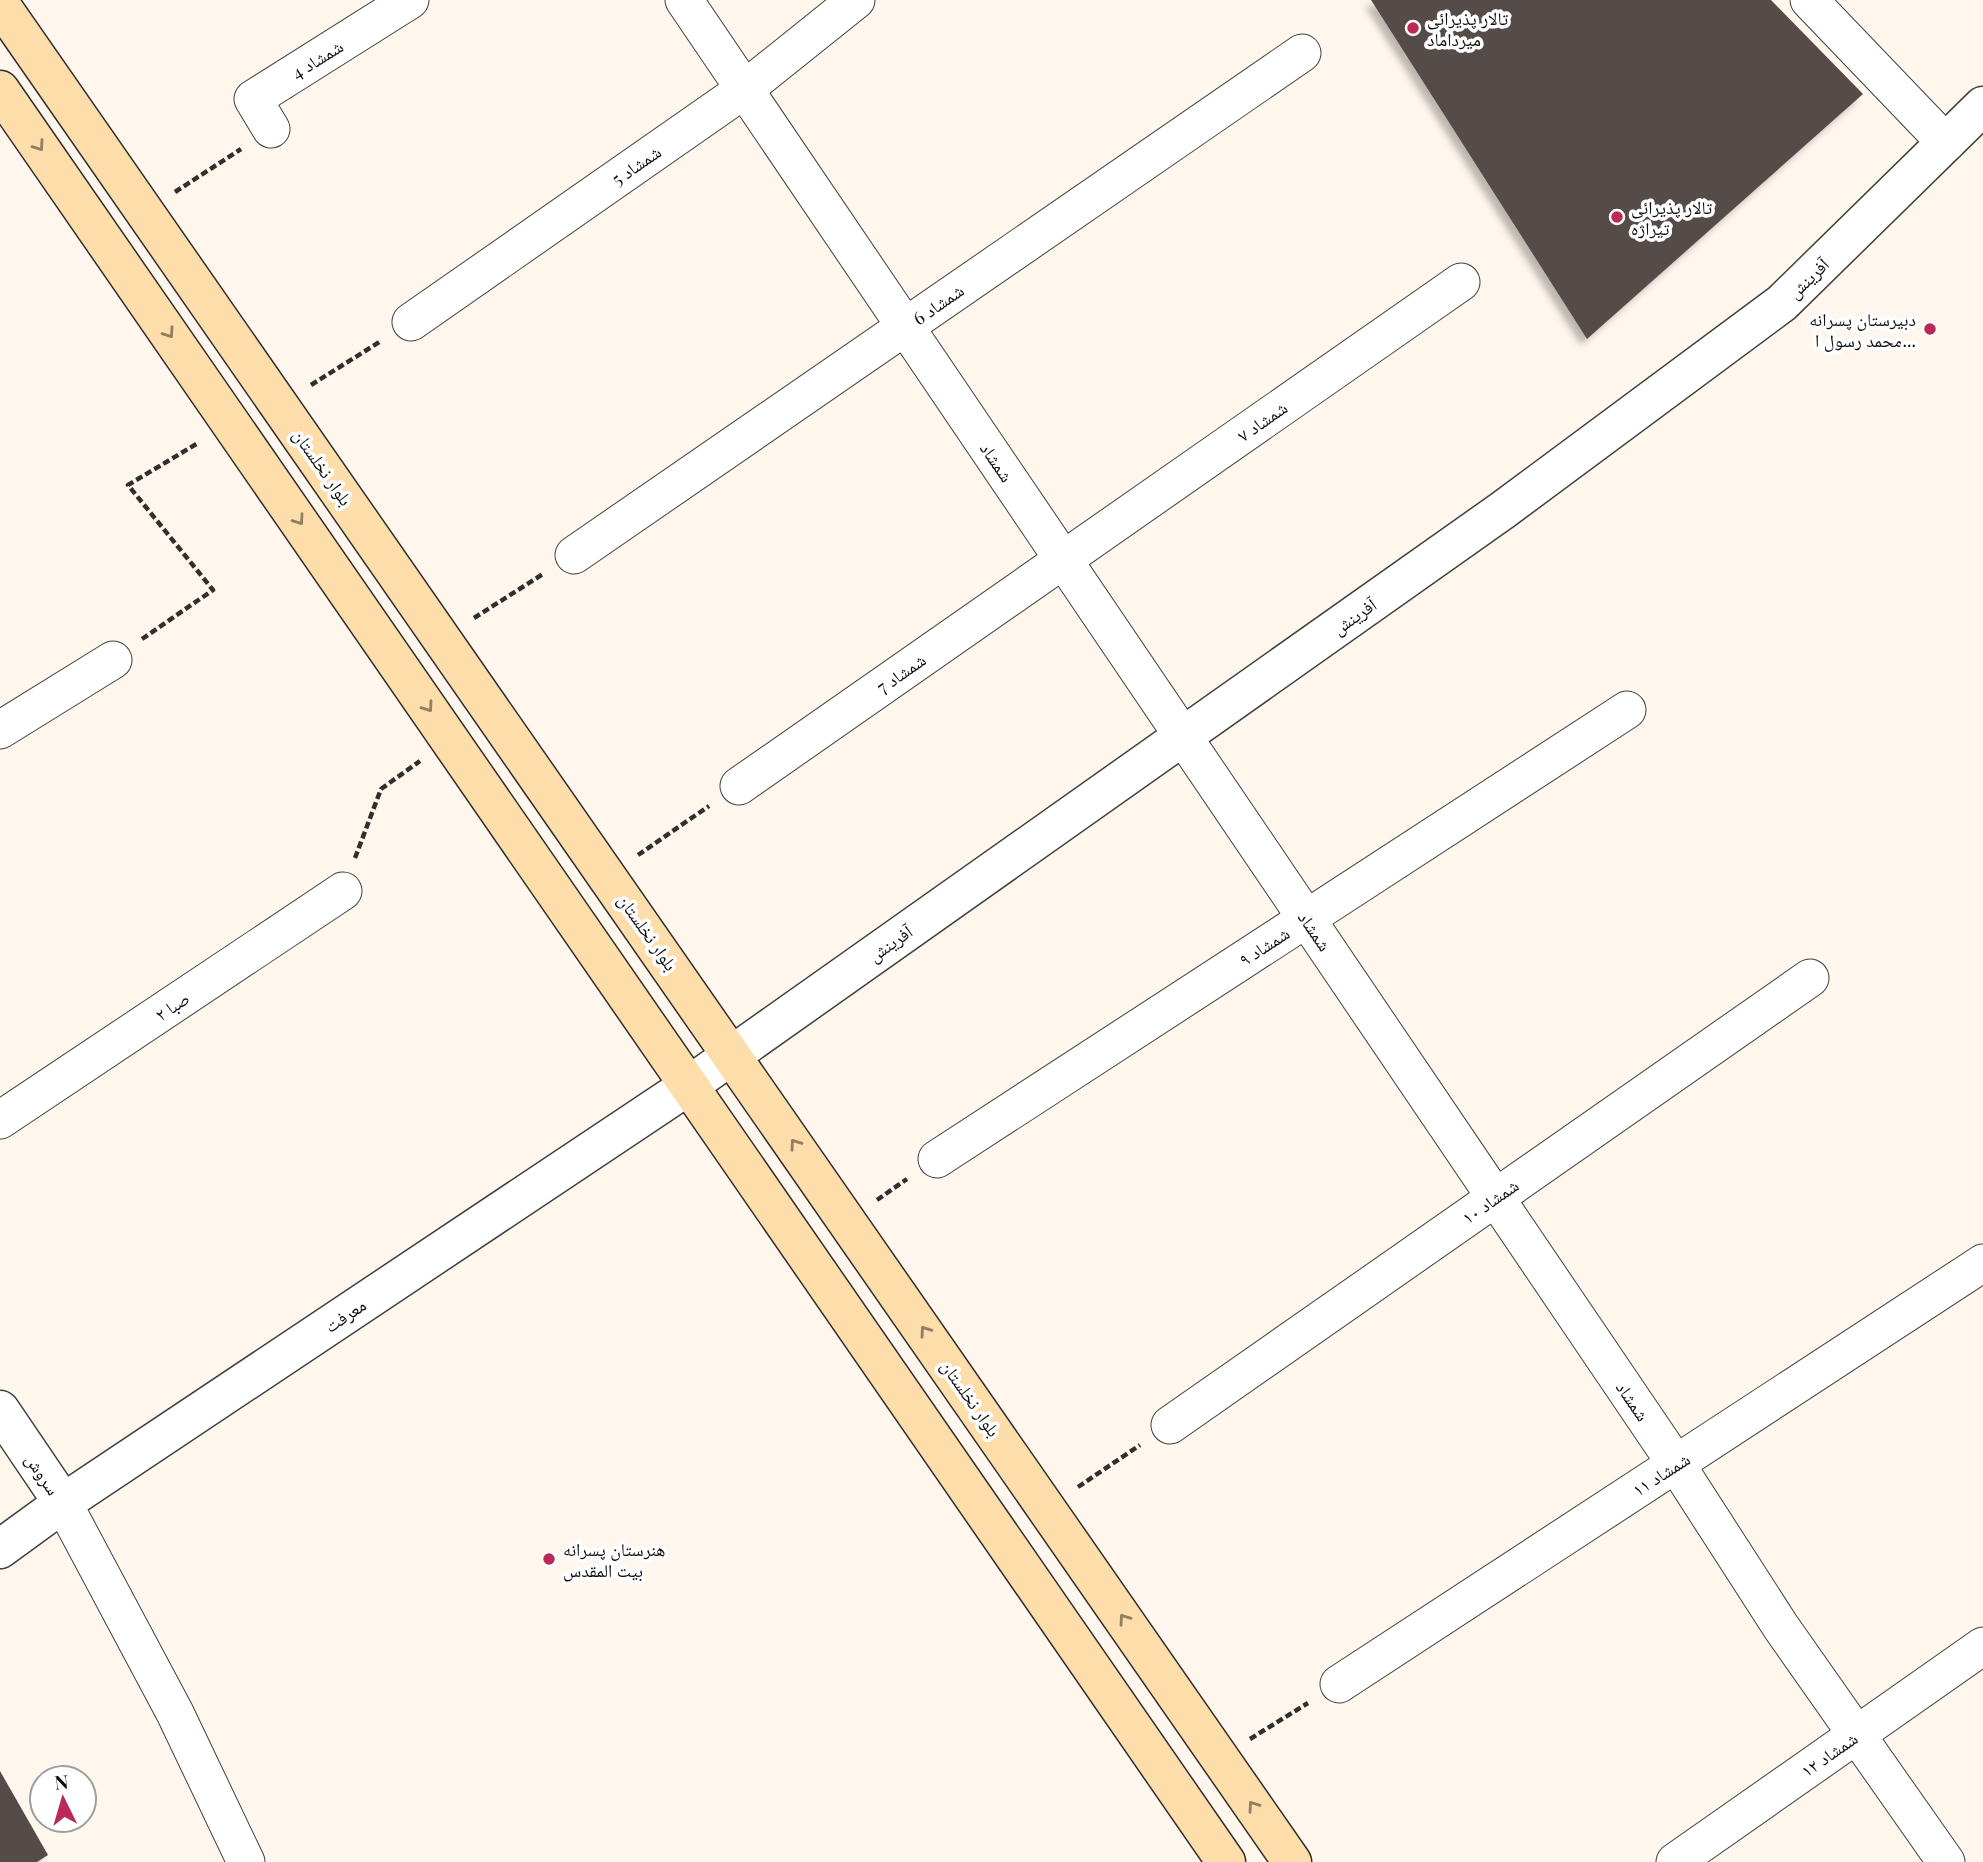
<svg xmlns="http://www.w3.org/2000/svg" width="1983" height="1862" viewBox="0 0 1983 1862" font-family="'Playfair Display','Noto Naskh Arabic',serif">
	<defs>
		<filter id="shadow"><feDropShadow dx="-6" dy="6" stdDeviation="3.5" flood-color="#0004"/></filter>
	</defs>
	<rect width="100%" height="100%" fill="#fff7ee"/>
	<g fill="#554b4a" filter="url(#shadow)">
		<path d="M1371 0H1771L1863 94 1587 339Z"/>
		<path d="M0 1771 48 1855 37 1862H0Z"/>
	</g>
	<g fill="none" stroke-linecap="round" stroke-linejoin="round">
		<g stroke="#404040" stroke-width="39">
			<g id="minor">
				<path d="M684 0 1676 1464 1781 1627 1946 1862"/>
				<path d="M1809 0 1946 143"/>
				<path d="M271 129 253 99 410 0"/>
				<path d="M411 322 745 89 856 0"/>
				<path d="M574 555 1302 53"/>
				<path d="M0 730 113 660"/>
				<path d="M739 786 1461 282"/>
				<path d="M0 1120 343 891"/>
				<path d="M937 1159 1627 710"/>
				<path d="M1170 1425 1810 978"/>
				<path d="M63 1503 175 1713 246 1862"/>
				<path d="M1339 1684 1983 1263"/>
				<path d="M1675 1862 1983 1646"/>
			</g>
		</g>
		<g stroke="#404040" stroke-width="41">
			<g id="tertiary">
				<path d="M0 1410 63 1503"/>
				<path d="M0 1549 63 1503 691 1084 1503 510 1782 303 1983 106"/>
			</g>
		</g>
		<g stroke="#2f2f2f" stroke-width="41">
			<g id="secondary">
				<path d="M0 4 1292 1862"/>
				<path d="M0 90 1226 1862"/>
			</g>
		</g>
		<g stroke="#2f2f2f" stroke-width="4.5" stroke-dasharray="7 3.5" stroke-linecap="butt">
			<path d="M175 192 241 149"/>
			<path d="M311 385 381 341"/>
			<path d="M474 618 543 574"/>
			<path d="M142 639 213 590 128 485 198 443"/>
			<path d="M638 855 709 806"/>
			<path d="M355 858 381 789 420 761"/>
			<path d="M877 1200 907 1179"/>
			<path d="M1078 1487 1140 1445"/>
			<path d="M1250 1739 1308 1703"/>
		</g>
		<use href="#minor" stroke="#fff" stroke-width="37"/>
		<use href="#tertiary" stroke="#fff" stroke-width="38"/>
		<use href="#secondary" stroke="#fdddaa" stroke-width="38"/>
	</g>
	<defs><path id="oneway-chevron" d="M-2-3.5L2.5 0L-2 3.5" fill="none" stroke-width="1.6" stroke-linecap="round" stroke-linejoin="round" transform="scale(1.75)"/></defs>
	<g stroke="#917f63">
		<use href="#oneway-chevron" transform="translate(39 146) rotate(55)"/>
		<use href="#oneway-chevron" transform="translate(169 333) rotate(55)"/>
		<use href="#oneway-chevron" transform="translate(299 520) rotate(55)"/>
		<use href="#oneway-chevron" transform="translate(428 707) rotate(55)"/>
		<use href="#oneway-chevron" transform="translate(795 1144) rotate(-125)"/>
		<use href="#oneway-chevron" transform="translate(925 1331) rotate(-125)"/>
		<use href="#oneway-chevron" transform="translate(1124 1619) rotate(-125)"/>
		<use href="#oneway-chevron" transform="translate(1253 1806) rotate(-125)"/>
	</g>
	<g fill="#ba2957" stroke="#fff" stroke-width="2.5">
		<circle cx="1413" cy="28" r="7"/>
		<circle cx="1617" cy="217" r="7"/>
		<circle cx="1930" cy="329" r="7"/>
		<circle cx="549" cy="1559" r="7"/>
	</g>
	<g text-anchor="middle" dominant-baseline="central" stroke-width="7" stroke-linejoin="round" paint-order="stroke">
		<g font-size="18" fill="#0d0d0d" stroke="#fff" text-anchor="start">
			<text x="1427" y="18">تالار پذیرائی<tspan x="1427" dy="21">میرداماد</tspan></text>
			<text x="1631" y="207">تالار پذیرائی<tspan x="1631" dy="21">تیراژه</tspan></text>
			<text x="1916" y="319" text-anchor="end">دبیرستان پسرانه<tspan x="1916" dy="21">محمد رسول ا...</tspan></text>
			<text x="563" y="1549">هنرستان پسرانه<tspan x="563" dy="21">بیت المقدس</tspan></text>
		</g>
		<g font-size="18" fill="#0d0d0d" stroke="#fff">
			<text transform="translate(317 59) rotate(-32)">شمشاد 4</text>
			<text transform="translate(636 165) rotate(-35)">شمشاد 5</text>
			<text transform="translate(1808 278) rotate(-44)">آفرینش</text>
			<text transform="translate(938 304) rotate(-35)">شمشاد 6</text>
			<text transform="translate(1262 421) rotate(-35)">شمشاد ۷</text>
			<text transform="translate(997 462) rotate(56)">شمشاد</text>
			<text transform="translate(323 467) rotate(55)">بلوار نخلستان</text>
			<text transform="translate(1354 616) rotate(-35)">آفرینش</text>
			<text transform="translate(901 673) rotate(-35)">شمشاد 7</text>
			<text transform="translate(1315 931) rotate(56)">شمشاد</text>
			<text transform="translate(648 932) rotate(55)">بلوار نخلستان</text>
			<text transform="translate(890 943) rotate(-35)">آفرینش</text>
			<text transform="translate(1264 946) rotate(-33)">شمشاد ۹</text>
			<text transform="translate(172 1006) rotate(-34)">صبا ۲</text>
			<text transform="translate(1490 1201) rotate(-35)">شمشاد ۱۰</text>
			<text transform="translate(345 1315) rotate(-34)">معرفت</text>
			<text transform="translate(971 1398) rotate(55)">بلوار نخلستان</text>
			<text transform="translate(1633 1401) rotate(56)">شمشاد</text>
			<text transform="translate(43 1474) rotate(56)">سروش</text>
			<text transform="translate(1661 1474) rotate(-33)">شمشاد ۱۱</text>
			<text transform="translate(1829 1754) rotate(-35)">شمشاد ۱۲</text>
		</g>
	</g>
	<g transform="translate(63 1799) rotate(355)"><circle r="33" fill="#ffffff" stroke="#9e9e9e" stroke-width="2"/>
	<path d="M0-5L12 26L0 18L-12 26Z" fill="#ba2957"/>
	<text y="-10" font-size="19" font-weight="bold" text-anchor="middle" fill="#0d0d0d">N</text>
	</g>
</svg>
